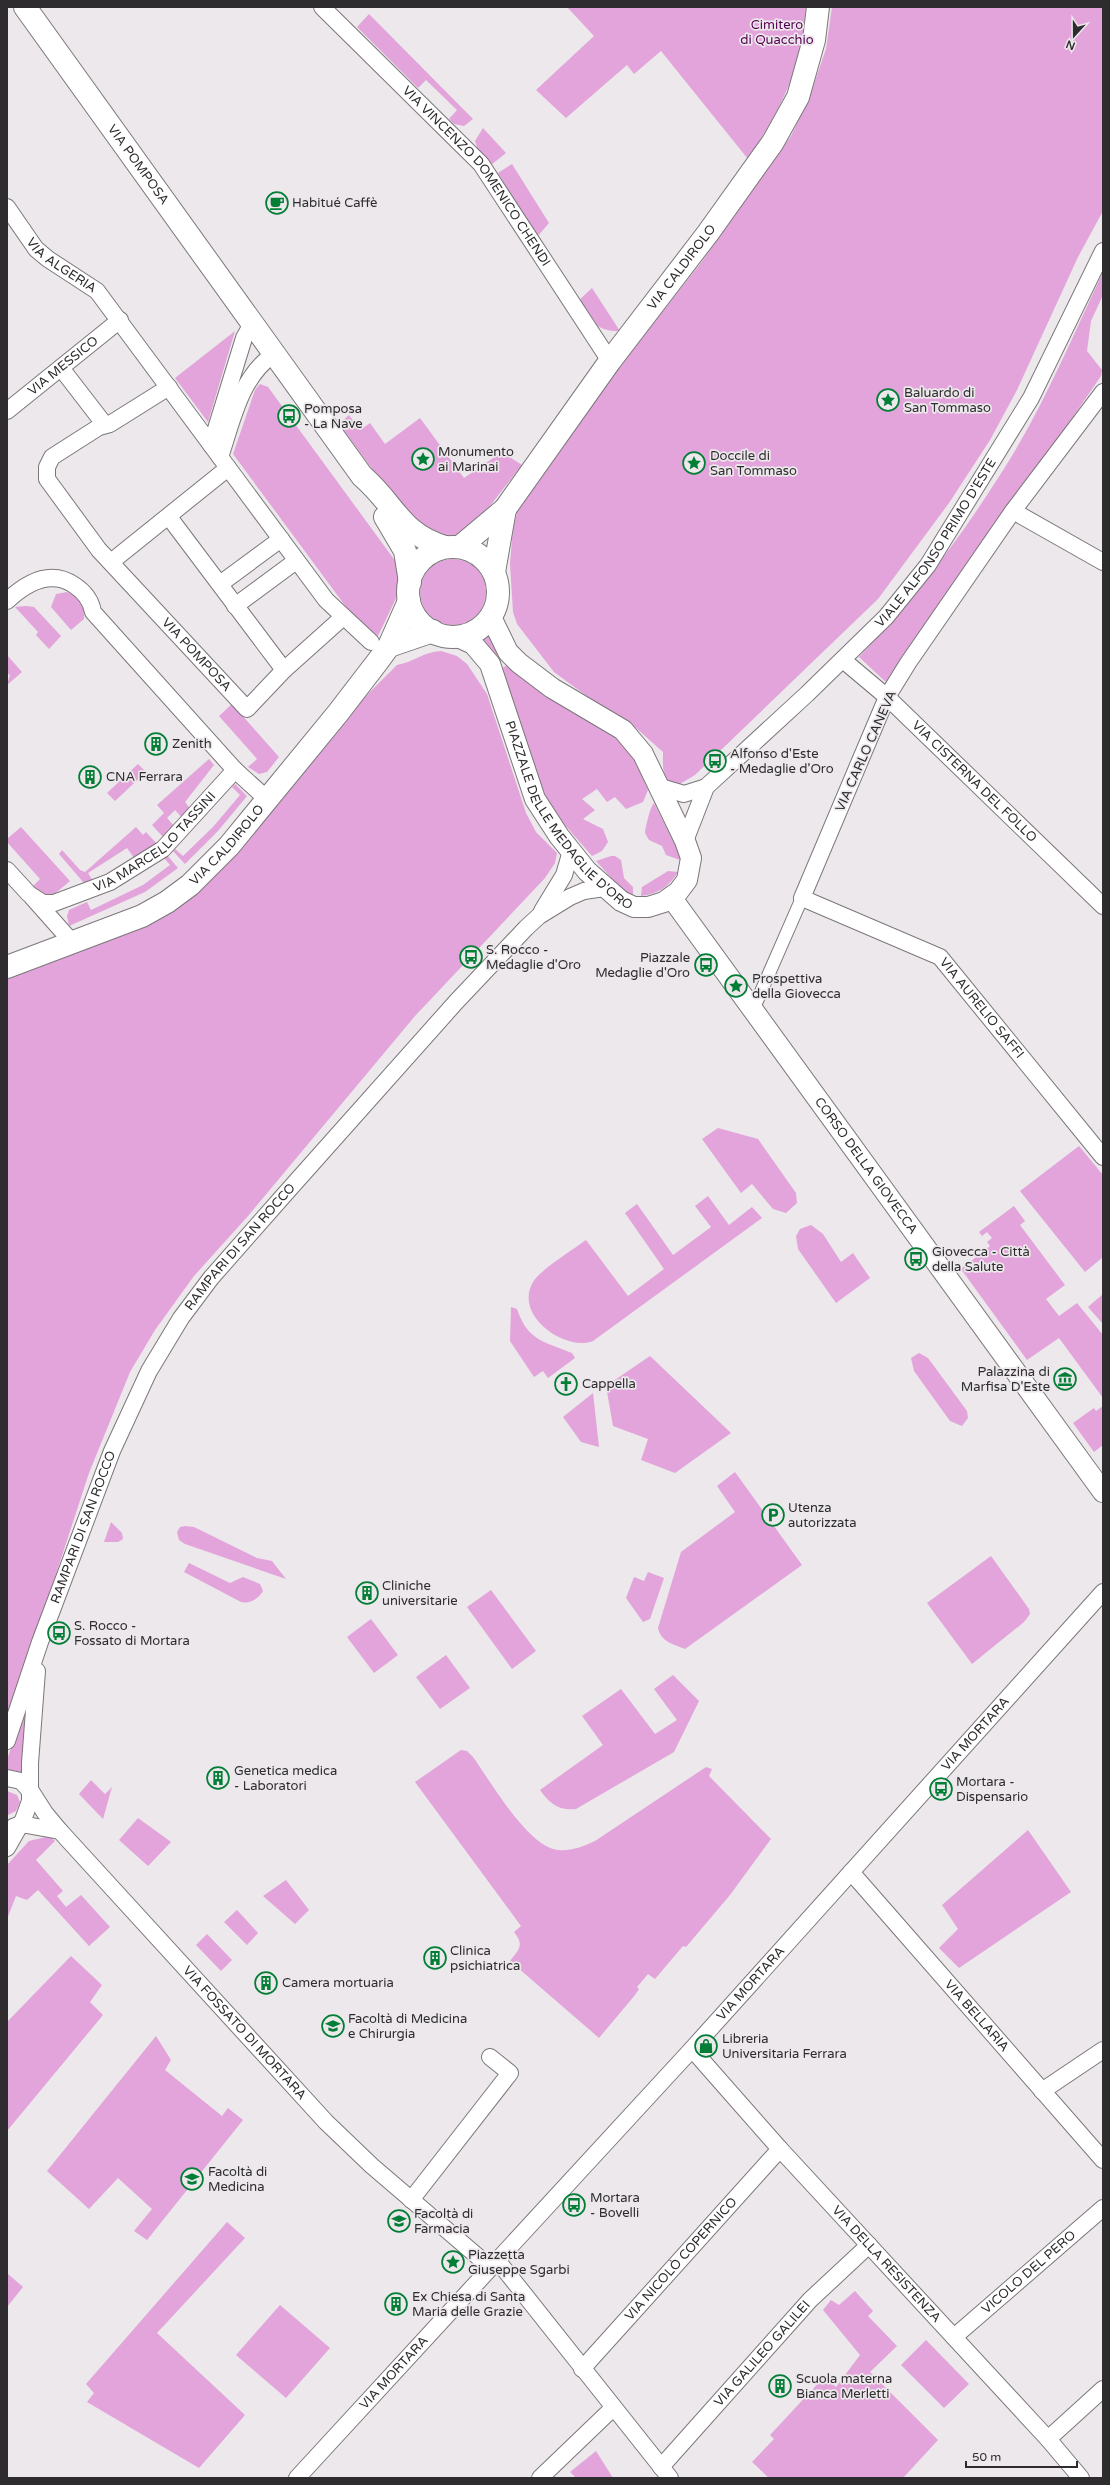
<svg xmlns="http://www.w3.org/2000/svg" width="1110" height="2485" viewBox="0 0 1110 2485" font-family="'Varela Round',sans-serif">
	<rect width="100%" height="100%" fill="#ece8eb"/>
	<g fill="#e2a4db">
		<path d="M567 7H806C804 23 803 40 799 55 789 94 769 126 748 159L661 51 634 74 627 65 566 118 536 90 594 36Z"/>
		<path d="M832 7H1103V211L1078 257 1017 390 990 440 949 503 878 599 695 775 678 785C661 781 663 767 663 752L636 728 592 700 554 672 517 624 513 612 510 564 513 527 518 509 624 361 700 264 791 136 809 98 826 49Z"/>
		<path d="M369 14 473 119 464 126 454 124 449 119 457 110 426 80 418 88 357 27Z"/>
		<path d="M483 128 506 153 491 165 478 150 475 141Z"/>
		<path d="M512 164 549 223 537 237 498 173Z"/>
		<path d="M1103 272V295L1091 321 1087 351 1102 370 1101 376 889 685 859 657C912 601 959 540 1000 475 1041 412 1071 340 1103 272Z"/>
		<path d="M592 288 620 331C597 332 589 320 577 302Z"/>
		<path d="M235 331 208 422 175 378Z"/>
		<path d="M260 384 268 387 396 562 399 592 378 636 352 615 233 454 255 390Z"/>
		<path d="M349 415 360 430 370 423 385 444 420 418 464 478 502 452 522 465 482 516 456 539 443 540 415 527 339 424Z"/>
		<circle cx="453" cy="592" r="33"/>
		<path d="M67 592C79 596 85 606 84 619L71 630 51 607 56 594Z"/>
		<path d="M26 606 34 607 61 636 49 649 36 635 38 632 15 607Z"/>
		<path d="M489 632 502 652 492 658 476 639Z"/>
		<path d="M441 651 457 656 467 664 487 694 526 813 536 832 557 853 555 863 545 878 415 1016 248 1216 194 1276 155 1330 130 1372 89 1473 7 1724V976L131 930 397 665C414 662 423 652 441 651Z"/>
		<path d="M7 655 22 672 7 685 10 675 7 673Z"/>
		<path d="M510 663 611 732 630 751 648 790 643 802 626 809 615 797 607 802 597 789 582 799 595 810 583 819 603 829 608 842 602 851 592 856 543 800 498 671Z"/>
		<path d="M232 704 279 757 267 772 259 774 248 767 257 759 219 716Z"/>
		<path d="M209 759 214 765 185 802 192 811 184 820 175 810 167 818 176 828 164 838 152 825 164 813 157 805Z"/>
		<path d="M138 764 146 772 115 801 107 793Z"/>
		<path d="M235 784 247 796 218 831 185 864 173 851 175 849 183 856 213 827 240 795 232 787Z"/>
		<path d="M654 803 679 853 680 860 666 855 662 846 649 840 645 833C646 826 650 807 654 803Z"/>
		<path d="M21 827 70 881 52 896 45 898 31 888 40 879 7 842V839Z"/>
		<path d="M136 827 143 835 146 832 157 844 134 858 127 848 88 873 94 883H84L59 854 62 850 80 870 85 872Z"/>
		<path d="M167 855 178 868 145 892 69 926 67 916 69 910 87 902 91 910 143 885 170 865 164 858Z"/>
		<path d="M611 856H615L621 860 624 878 633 887V895L624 892 596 861Z"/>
		<path d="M668 871 678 872C669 887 657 894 641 896L642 887Z"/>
		<path d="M718 1128 758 1139 796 1193 797 1203 786 1213 773 1209 752 1184 741 1193 702 1139Z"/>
		<path d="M1079 1146 1103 1175V1257L1085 1272 1020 1191Z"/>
		<path d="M708 1196 729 1225 752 1207 762 1218 593 1341C566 1352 513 1316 533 1282 540 1270 574 1249 586 1240L628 1296 664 1269 625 1213 637 1204 673 1255 711 1227 695 1206Z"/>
		<path d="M1014 1206 1025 1221 1020 1225 1065 1285 1046 1299 1059 1316 1077 1303 1103 1335V1398L1059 1338 1027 1360 961 1269 990 1246 987 1242 992 1238 987 1232 982 1236 979 1232Z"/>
		<path d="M811 1225 823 1234 841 1262 853 1253 870 1278 836 1303 798 1249 796 1236 800 1229Z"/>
		<path d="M1103 1294V1324L1088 1307Z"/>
		<path d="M511 1307 517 1309C528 1341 543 1341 572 1353L575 1358 548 1378 543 1371 534 1377 510 1341Z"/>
		<path d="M919 1353 928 1358 967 1411 968 1418 962 1426 950 1421 914 1371 911 1358Z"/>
		<path d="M650 1356 731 1433 675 1473 641 1460 648 1439 613 1426 606 1386Z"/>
		<path d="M593 1393 599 1447 581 1442 563 1417Z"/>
		<path d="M1103 1406V1445L1094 1452 1073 1423 1094 1408 1096 1411Z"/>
		<path d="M735 1472 802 1565 685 1649C673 1644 661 1642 658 1628L681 1552 735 1512 717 1486Z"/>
		<path d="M111 1522 122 1533 123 1539 118 1542H104Z"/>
		<path d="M185 1526 194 1527 257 1558 272 1561 286 1579 185 1544 179 1540 177 1532 180 1527Z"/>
		<path d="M991 1556 1029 1609 1030 1614 1024 1622 972 1664 927 1603Z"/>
		<path d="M189 1563 230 1583 243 1577 260 1584 263 1591C258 1599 250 1604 241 1602L184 1572Z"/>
		<path d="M648 1572 664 1578 650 1619 643 1622 626 1598 634 1577 644 1581Z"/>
		<path d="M491 1590 536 1651 512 1669 467 1607Z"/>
		<path d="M371 1619 398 1655 374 1673 347 1637Z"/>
		<path d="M446 1655 470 1688 440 1709 416 1677Z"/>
		<path d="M673 1675 699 1701 674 1752 576 1809C559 1811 550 1804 540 1790L603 1745 582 1716 621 1689 655 1734 677 1720 654 1689Z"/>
		<path d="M29 1694 23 1773 7 1770V1760Z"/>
		<path d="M461 1750 467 1751 473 1757C490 1781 525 1841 553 1849 567 1853 582 1847 595 1841L706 1767 712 1769 709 1776 771 1839 730 1895 686 1947 683 1946 655 1979 648 1974 637 1987 639 1989 635 1995 599 2038 510 1961C520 1948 524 1945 514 1932L521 1926 415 1782Z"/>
		<path d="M91 1780 105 1794 112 1787 103 1819 79 1794Z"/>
		<path d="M7 1791 17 1795 20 1802 16 1811 8 1815Z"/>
		<path d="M138 1818 171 1842 148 1866 119 1840Z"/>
		<path d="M1028 1830 1071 1892 959 1968 939 1948 958 1929 942 1905Z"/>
		<path d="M50 1836 55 1841 36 1860 63 1891 57 1896 66 1907 81 1895 110 1927 89 1946 38 1890 27 1900 16 1896 7 1919V1865L29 1841Z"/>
		<path d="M286 1880 309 1910 295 1924 263 1896Z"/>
		<path d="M237 1910 258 1933 247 1945 224 1922Z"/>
		<path d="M207 1934 232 1960 221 1971 196 1945Z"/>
		<path d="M71 1956 102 1985 90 2002 103 2015 7 2131V2022Z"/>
		<path d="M156 2036 171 2060 165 2070 222 2116 228 2108 243 2120 147 2240 134 2231 152 2209 118 2178 89 2209 47 2171Z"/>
		<path d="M227 2222 245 2238 157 2333 245 2415 199 2468 87 2402 94 2393 86 2384Z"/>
		<path d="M7 2273 23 2287 7 2307Z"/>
		<path d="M855 2291 873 2311 868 2316 897 2346 870 2372 938 2440 903 2478H769L752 2462 774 2439 770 2435 824 2377 836 2387 860 2355 823 2310 831 2300 839 2305Z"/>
		<path d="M280 2305 330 2348 286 2398 236 2355Z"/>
		<path d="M926 2340 969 2384 944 2408 901 2365Z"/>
		<path d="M596 2451 613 2478H576L570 2472Z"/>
	</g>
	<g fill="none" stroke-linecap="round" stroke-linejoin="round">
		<g stroke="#7b777a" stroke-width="14">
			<path id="pedestrian" d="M753 1010 802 898"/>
		</g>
		<g stroke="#7b777a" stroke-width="18">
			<g id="minor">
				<path id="s1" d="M322 7 481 164 610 361"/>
				<path id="s2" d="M7 207 36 249 48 259 97 291 326 600 371 642"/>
				<path d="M61 368 105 425"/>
				<path id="s3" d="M169 387 110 424 99 427 52 457 47 467V479L99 550 247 709 284 670 342 618"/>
				<path id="s4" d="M1103 392 1013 511 908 663 887 697 802 898 940 957 1103 1157"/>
				<path id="s5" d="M7 411 120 320"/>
				<path d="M211 445 244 338 253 322"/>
				<path d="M220 457C233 419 240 377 275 353"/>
				<path d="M1013 511 1103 562"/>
				<path d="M169 517 284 670"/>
				<path d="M111 562 228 468"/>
				<path d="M220 584 281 539"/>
				<path d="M7 601C26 583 50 569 74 585 85 592 91 600 93 612L235 770 268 800"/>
				<path d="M235 606 296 561"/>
				<path id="s6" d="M843 660 887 697 1103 906"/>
				<path d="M660 787 684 794 706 787"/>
				<path id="s7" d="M685 841 706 787 807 694 886 617 928 565 1031 398 1103 251"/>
				<path id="s8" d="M7 870 29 894 43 903H54L110 882 163 849 235 770"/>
				<path d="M32 897 72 942"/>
				<path d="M542 911 564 875 571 851"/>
				<path id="s9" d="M7 1741 40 1642 112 1451 149 1371 181 1318 211 1278 285 1194 456 1002 526 928 539 916 570 897 584 891 604 888"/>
				<path d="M7 1778 21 1781 31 1792"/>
				<path id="s10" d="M31 1791 45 1813 60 1831 326 2122 372 2166 490 2267"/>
				<path d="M13 1827 21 1824 60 1831"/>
				<path d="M7 1848 23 1820 30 1801V1763L37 1671"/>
				<path id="s11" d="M851 1872 1103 2160"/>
				<path id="s12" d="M692 2049 780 2149 1048 2439 1081 2478"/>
				<path d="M1042 2091 1103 2050"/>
				<path d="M411 2200 510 2073 490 2057"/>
				<path d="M497 2260 670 2478"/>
				<path id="s13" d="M954 2337 1103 2208"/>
				<path id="s14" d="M582 2369 780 2149"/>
				<path d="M1048 2439 1103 2389"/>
				<path id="s15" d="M661 2467 810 2300 869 2245"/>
				<path id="s16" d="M297 2478 692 2049 1103 1592"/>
				<path d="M540 2478 613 2408"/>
			</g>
		</g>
		<g stroke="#7b777a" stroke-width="22">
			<g id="tertiary">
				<path id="s17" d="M460 638 473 644 490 664 535 799 559 836 587 871 621 901 634 907H648L664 902 678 892 687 880 691 858 685 841 643 754 623 730 552 688 519 663 508 652 491 617"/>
				<path id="s18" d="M671 897 1103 1492"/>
			</g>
		</g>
		<g stroke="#7b777a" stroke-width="24">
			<g id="secondary">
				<path id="s19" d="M25 7 362 476C395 504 400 534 445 547"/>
				<path d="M385 517 405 551 410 582"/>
				<path id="s20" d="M461 546 505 509 610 361 708 233 773 142 798 97 814 40 818 7"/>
				<circle cx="453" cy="592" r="45"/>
				<path d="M494 572 505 509"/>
				<path d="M389 646 433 631"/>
				<path id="s21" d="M7 967 142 916 167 902 190 885 229 846 338 713 378 661 389 646 409 601"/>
			</g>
		</g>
		<use href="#pedestrian" stroke="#fff" stroke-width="12"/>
		<use href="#minor" stroke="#fff" stroke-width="16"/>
		<use href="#tertiary" stroke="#fff" stroke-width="20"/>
		<use href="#secondary" stroke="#fff" stroke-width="22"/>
	</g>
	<defs>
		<g id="cafe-ring" transform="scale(1.15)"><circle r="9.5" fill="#ece8eb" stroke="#037e36" stroke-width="1.5"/><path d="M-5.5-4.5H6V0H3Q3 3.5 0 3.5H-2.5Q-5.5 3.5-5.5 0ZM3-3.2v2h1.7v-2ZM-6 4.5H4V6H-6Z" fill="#037e36"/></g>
		<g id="sight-ring" transform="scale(1.15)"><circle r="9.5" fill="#ece8eb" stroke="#037e36" stroke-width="1.5"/><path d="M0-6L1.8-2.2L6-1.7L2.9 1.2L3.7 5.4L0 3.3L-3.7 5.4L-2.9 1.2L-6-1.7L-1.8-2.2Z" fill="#037e36"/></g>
		<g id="bus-ring" transform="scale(1.15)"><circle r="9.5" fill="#ece8eb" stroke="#037e36" stroke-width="1.5"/><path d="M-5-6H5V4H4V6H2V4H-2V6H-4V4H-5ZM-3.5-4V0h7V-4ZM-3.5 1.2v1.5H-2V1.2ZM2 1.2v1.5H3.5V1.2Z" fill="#037e36"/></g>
		<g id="building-ring" transform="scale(1.15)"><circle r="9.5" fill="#ece8eb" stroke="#037e36" stroke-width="1.5"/><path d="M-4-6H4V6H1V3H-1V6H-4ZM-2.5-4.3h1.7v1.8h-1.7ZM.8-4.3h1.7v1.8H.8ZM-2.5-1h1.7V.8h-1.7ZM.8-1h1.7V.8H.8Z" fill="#037e36"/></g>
		<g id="museum-ring" transform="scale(1.15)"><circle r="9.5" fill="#ece8eb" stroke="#037e36" stroke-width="1.5"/><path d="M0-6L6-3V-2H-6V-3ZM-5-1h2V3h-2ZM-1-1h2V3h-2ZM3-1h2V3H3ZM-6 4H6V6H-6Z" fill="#037e36"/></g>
		<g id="church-ring" transform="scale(1.15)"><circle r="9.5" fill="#ece8eb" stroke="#037e36" stroke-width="1.5"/><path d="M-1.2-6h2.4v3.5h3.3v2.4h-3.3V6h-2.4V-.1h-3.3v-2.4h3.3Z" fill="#037e36"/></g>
		<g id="parking-ring" transform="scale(1.15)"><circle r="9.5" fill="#ece8eb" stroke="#037e36" stroke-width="1.5"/><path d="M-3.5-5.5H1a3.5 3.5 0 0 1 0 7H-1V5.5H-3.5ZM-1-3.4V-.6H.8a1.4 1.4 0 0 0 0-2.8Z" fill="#037e36"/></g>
		<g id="university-ring" transform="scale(1.15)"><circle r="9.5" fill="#ece8eb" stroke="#037e36" stroke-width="1.5"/><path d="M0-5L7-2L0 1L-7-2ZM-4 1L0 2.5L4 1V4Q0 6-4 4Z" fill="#037e36"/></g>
		<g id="shop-ring" transform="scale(1.15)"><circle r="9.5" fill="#ece8eb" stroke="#037e36" stroke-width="1.5"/><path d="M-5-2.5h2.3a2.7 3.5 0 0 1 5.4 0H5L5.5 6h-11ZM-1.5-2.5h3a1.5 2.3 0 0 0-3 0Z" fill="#037e36"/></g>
	</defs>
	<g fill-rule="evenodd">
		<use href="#cafe-ring" x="277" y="203"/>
		<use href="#sight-ring" x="888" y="400"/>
		<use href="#bus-ring" x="289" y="416"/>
		<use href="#sight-ring" x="423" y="459"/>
		<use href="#sight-ring" x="694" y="463"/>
		<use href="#building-ring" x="156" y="744"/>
		<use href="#bus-ring" x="715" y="761"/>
		<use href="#building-ring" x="90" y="777"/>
		<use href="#bus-ring" x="471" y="957"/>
		<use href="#bus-ring" x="706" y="965"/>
		<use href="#sight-ring" x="736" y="986"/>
		<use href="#bus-ring" x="916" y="1259"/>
		<use href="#museum-ring" x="1065" y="1379"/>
		<use href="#church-ring" x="566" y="1384"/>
		<use href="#parking-ring" x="773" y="1515"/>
		<use href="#building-ring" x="367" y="1593"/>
		<use href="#bus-ring" x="59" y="1633"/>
		<use href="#building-ring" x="218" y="1778"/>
		<use href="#bus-ring" x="941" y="1789"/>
		<use href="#building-ring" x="435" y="1958"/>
		<use href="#building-ring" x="266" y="1983"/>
		<use href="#university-ring" x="333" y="2026"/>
		<use href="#shop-ring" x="706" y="2046"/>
		<use href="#university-ring" x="192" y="2179"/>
		<use href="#bus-ring" x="574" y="2205"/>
		<use href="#university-ring" x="399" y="2221"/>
		<use href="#sight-ring" x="453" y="2262"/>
		<use href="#building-ring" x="396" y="2304"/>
		<use href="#building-ring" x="780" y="2386"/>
	</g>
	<g text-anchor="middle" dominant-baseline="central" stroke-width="3.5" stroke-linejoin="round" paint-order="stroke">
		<g font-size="13" fill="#570053" stroke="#ece8eb">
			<text x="777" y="25">Cimitero<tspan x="777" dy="15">di Quacchio</tspan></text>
		</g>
		<g font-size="13" fill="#2e2c2e" stroke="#ece8eb">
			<text stroke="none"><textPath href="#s19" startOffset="194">VIA POMPOSA</textPath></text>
			<text stroke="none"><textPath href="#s1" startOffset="230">VIA VINCENZO DOMENICO CHENDI</textPath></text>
			<text stroke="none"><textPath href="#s2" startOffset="81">VIA ALGERIA</textPath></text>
			<text stroke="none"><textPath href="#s20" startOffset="357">VIA CALDIROLO</textPath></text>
			<text stroke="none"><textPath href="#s5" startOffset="72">VIA MESSICO</textPath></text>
			<text stroke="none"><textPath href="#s7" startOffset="395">VIALE ALFONSO PRIMO D'ESTE</textPath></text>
			<text stroke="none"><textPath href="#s3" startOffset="391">VIA POMPOSA</textPath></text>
			<text transform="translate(866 751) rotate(-66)">VIA CARLO CANEVA</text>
			<text stroke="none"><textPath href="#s6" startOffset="179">VIA CISTERNA DEL FOLLO</textPath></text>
			<text stroke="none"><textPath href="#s17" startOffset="215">PIAZZALE DELLE MEDAGLIE D'ORO</textPath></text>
			<text stroke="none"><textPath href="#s8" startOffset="180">VIA MARCELLO TASSINI</textPath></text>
			<text stroke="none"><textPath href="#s21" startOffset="256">VIA CALDIROLO</textPath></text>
			<text stroke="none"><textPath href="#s4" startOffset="808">VIA AURELIO SAFFI</textPath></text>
			<text stroke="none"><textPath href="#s18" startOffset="332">CORSO DELLA GIOVECCA</textPath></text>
			<text stroke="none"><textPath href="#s9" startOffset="551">RAMPARI DI SAN ROCCO</textPath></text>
			<text stroke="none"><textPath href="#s9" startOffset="227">RAMPARI DI SAN ROCCO</textPath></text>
			<text stroke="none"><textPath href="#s16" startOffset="1007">VIA MORTARA</textPath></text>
			<text stroke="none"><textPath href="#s16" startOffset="671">VIA MORTARA</textPath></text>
			<text stroke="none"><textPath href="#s11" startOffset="191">VIA BELLARIA</textPath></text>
			<text stroke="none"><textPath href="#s10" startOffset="323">VIA FOSSATO DI MORTARA</textPath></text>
			<text stroke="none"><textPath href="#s14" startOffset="148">VIA NICOLÒ COPERNICO</textPath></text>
			<text stroke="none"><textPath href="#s12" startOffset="290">VIA DELLA RESISTENZA</textPath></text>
			<text stroke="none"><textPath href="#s13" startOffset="99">VICOLO DEL PERO</textPath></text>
			<text stroke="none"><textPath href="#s15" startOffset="152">VIA GALILEO GALILEI</textPath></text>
			<text stroke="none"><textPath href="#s16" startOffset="143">VIA MORTARA</textPath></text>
		</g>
		<g font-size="13" fill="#2e2c2e" stroke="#ece8eb" text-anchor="start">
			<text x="292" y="203">Habitué Caffè</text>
			<text x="904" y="393">Baluardo di<tspan x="904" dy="15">San Tommaso</tspan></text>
			<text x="304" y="409">Pomposa<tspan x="304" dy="15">- La Nave</tspan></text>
			<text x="438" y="452">Monumento<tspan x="438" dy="15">ai Marinai</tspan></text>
			<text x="710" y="456">Doccile di<tspan x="710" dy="15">San Tommaso</tspan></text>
			<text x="172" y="744">Zenith</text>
			<text x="730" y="754">Alfonso d'Este<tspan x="730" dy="15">- Medaglie d'Oro</tspan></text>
			<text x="106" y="777">CNA Ferrara</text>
			<text x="486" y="950">S. Rocco -<tspan x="486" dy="15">Medaglie d'Oro</tspan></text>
			<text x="690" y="958" text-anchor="end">Piazzale<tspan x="690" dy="15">Medaglie d'Oro</tspan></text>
			<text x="752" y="979">Prospettiva<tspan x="752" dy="15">della Giovecca</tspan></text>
			<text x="932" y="1252">Giovecca - Città<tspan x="932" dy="15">della Salute</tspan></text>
			<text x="1050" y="1372" text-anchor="end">Palazzina di<tspan x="1050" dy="15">Marfisa D'Este</tspan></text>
			<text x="582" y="1384">Cappella</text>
			<text x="788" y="1508">Utenza<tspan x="788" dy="15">autorizzata</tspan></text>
			<text x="382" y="1586">Cliniche<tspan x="382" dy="15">universitarie</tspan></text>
			<text x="74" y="1626">S. Rocco -<tspan x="74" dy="15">Fossato di Mortara</tspan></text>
			<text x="234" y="1771">Genetica medica<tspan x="234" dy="15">- Laboratori</tspan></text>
			<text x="956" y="1782">Mortara -<tspan x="956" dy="15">Dispensario</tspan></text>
			<text x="450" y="1951">Clinica<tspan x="450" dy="15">psichiatrica</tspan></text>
			<text x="282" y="1983">Camera mortuaria</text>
			<text x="348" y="2019">Facoltà di Medicina<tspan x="348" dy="15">e Chirurgia</tspan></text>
			<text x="722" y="2039">Libreria<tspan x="722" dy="15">Universitaria Ferrara</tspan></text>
			<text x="208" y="2172">Facoltà di<tspan x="208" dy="15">Medicina</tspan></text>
			<text x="590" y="2198">Mortara<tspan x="590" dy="15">- Bovelli</tspan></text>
			<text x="414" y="2214">Facoltà di<tspan x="414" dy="15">Farmacia</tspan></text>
			<text x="468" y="2255">Piazzetta<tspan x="468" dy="15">Giuseppe Sgarbi</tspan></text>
			<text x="412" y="2297">Ex Chiesa di Santa<tspan x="412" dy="15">Maria delle Grazie</tspan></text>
			<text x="796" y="2379">Scuola materna<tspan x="796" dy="15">Bianca Merletti</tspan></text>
		</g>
	</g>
	<rect width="1110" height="2485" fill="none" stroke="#2e2c2e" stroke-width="16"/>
	<g transform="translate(1074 36) rotate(201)" stroke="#ece8eb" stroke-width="3" paint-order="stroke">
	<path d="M0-3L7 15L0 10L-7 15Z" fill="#2e2c2e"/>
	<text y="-6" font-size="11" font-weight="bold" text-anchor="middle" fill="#2e2c2e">N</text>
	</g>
	<path d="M966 2461v6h111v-6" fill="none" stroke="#2e2c2e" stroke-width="2"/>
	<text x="972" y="2461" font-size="12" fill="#2e2c2e" stroke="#ece8eb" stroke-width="3" paint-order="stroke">50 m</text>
</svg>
